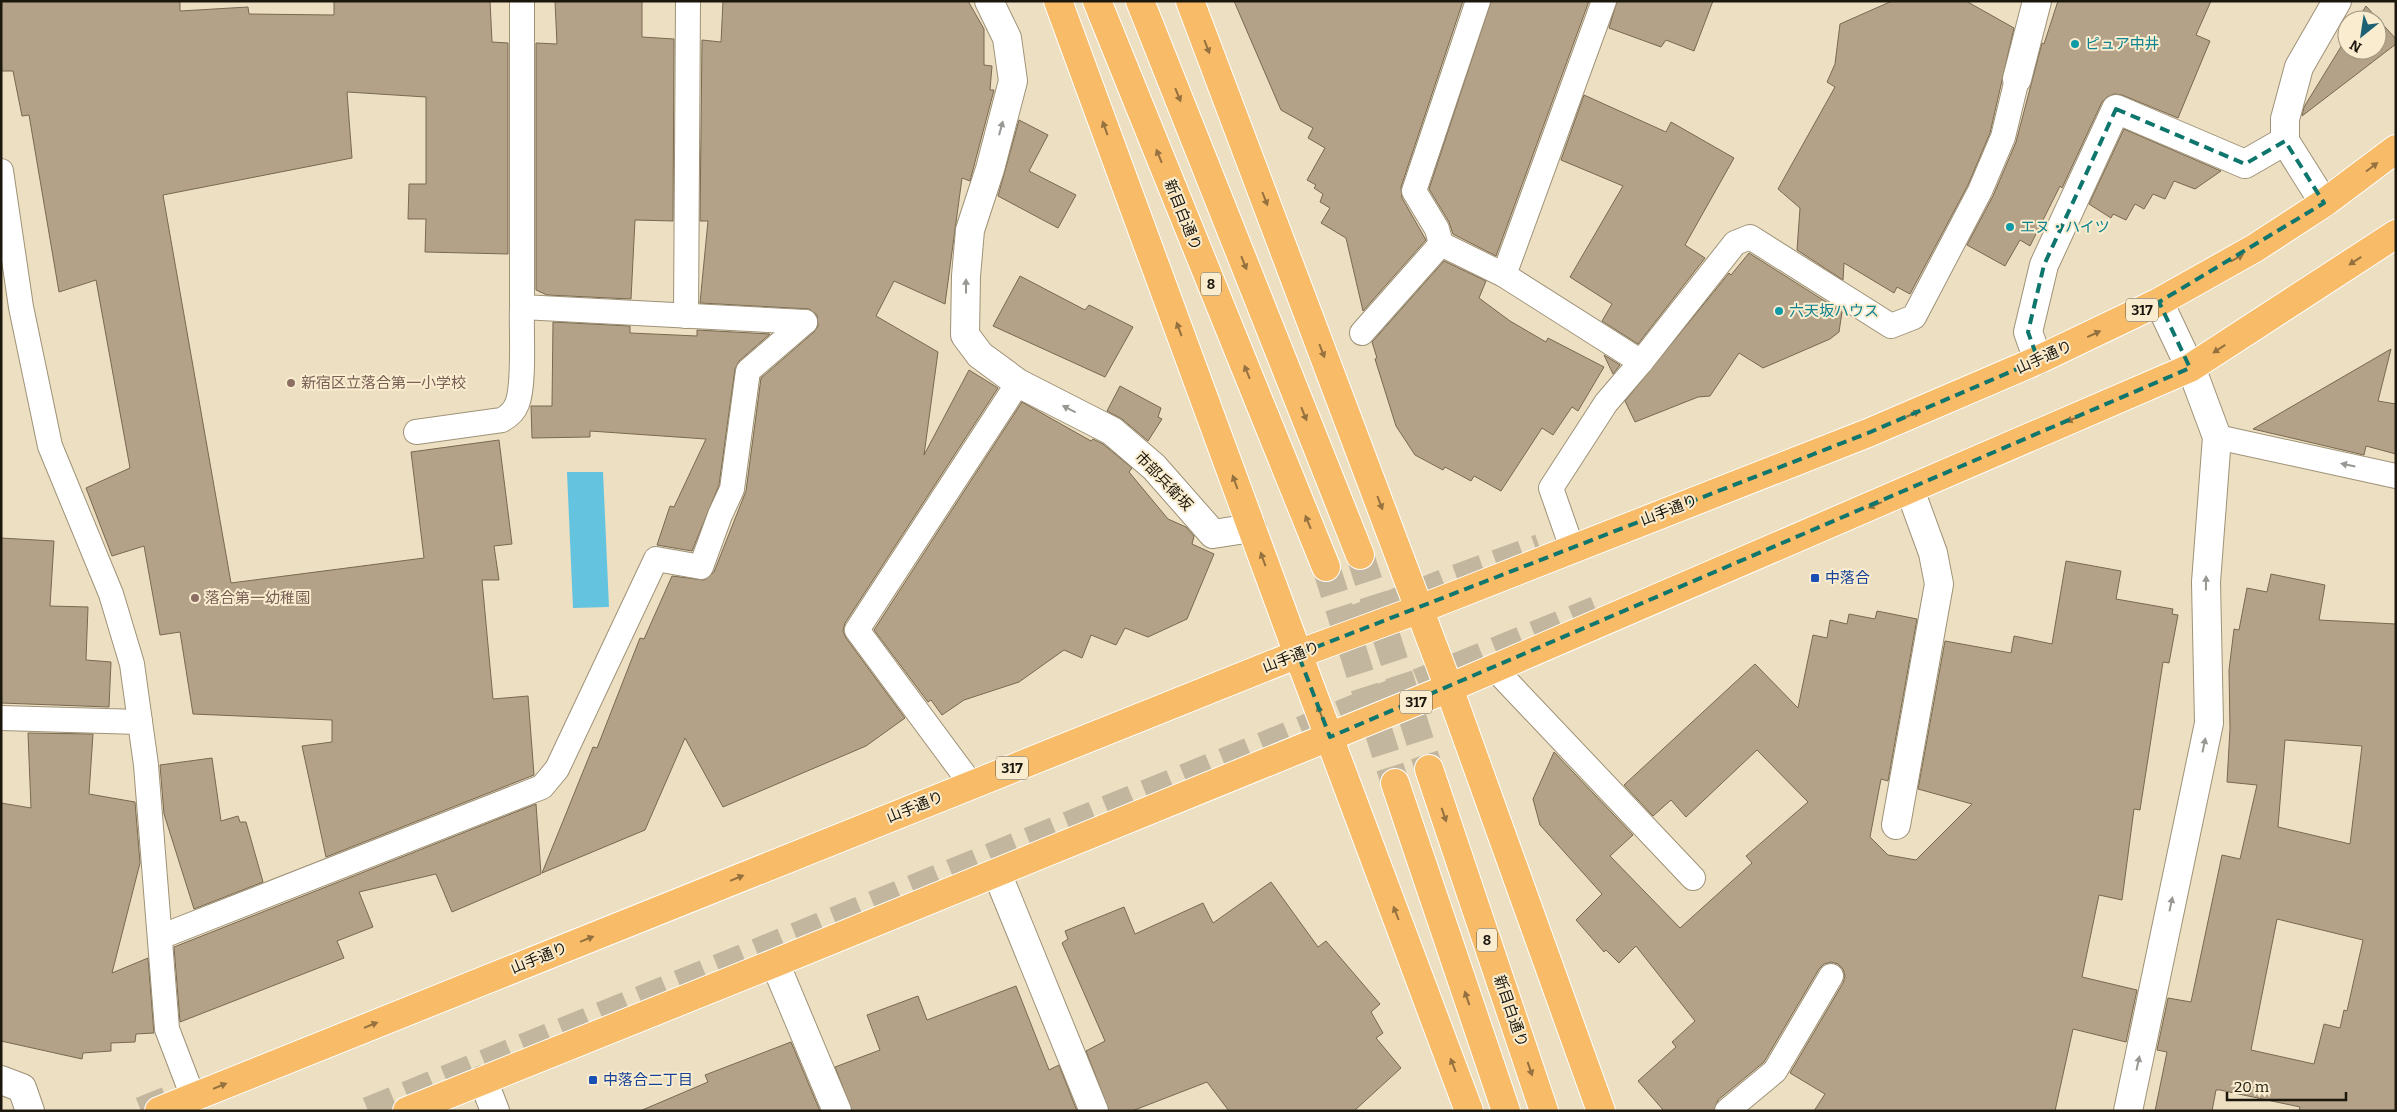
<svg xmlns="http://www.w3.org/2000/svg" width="2397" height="1112" viewBox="0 0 2397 1112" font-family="Bitter,'Noto Sans JP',serif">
	<rect width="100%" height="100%" fill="#ecdfc2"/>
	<path fill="#64c3df" d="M567 472H603L609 607 573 608Z"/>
	<g fill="#b3a288" stroke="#796951" fill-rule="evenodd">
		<path d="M1 1H180V11L248 7 249 14 334 15V1H490L492 42 508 43V254L425 252 426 219H408L409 184H426V97L347 92 352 158 163 195 231 583 424 558 411 452 499 440 512 544 494 546 499 580H482L493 699 528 696 534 775 326 857 302 746 332 742V720L193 714 180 632 160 635 144 546 112 556 86 488 130 468 96 280 59 292 29 115 22 116 13 71H1Z"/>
		<path d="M555 1H642V37L674 39 673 221 635 220 631 299 547 295 536 290V43L557 44Z"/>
		<path d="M723 1H968L984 29V65L992 66 990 90H994L970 181 962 178 945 304 894 281 876 316 938 352 924 455 969 370 998 388 845 623 843 631 846 638 905 718 866 746 723 807 685 738 645 830 542 873 593 747 597 748 640 638 644 639 672 576 704 580 714 572 746 491 761 378 814 332 818 326 817 315 809 309 700 303 708 221H700L702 40 721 42Z"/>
		<path d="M1234 1H1463L1401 187 1402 198 1426 240 1363 311 1346 238 1321 223 1330 208 1320 202 1323 194 1314 188 1316 185 1307 180 1325 148 1308 138 1313 128 1281 110Z"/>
		<path d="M1491 1H1589L1496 256 1453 234 1449 222 1429 189Z"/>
		<path d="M1617 1H1713L1694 51 1666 40 1661 47 1609 28Z"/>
		<path d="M1892 1H1966L2014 28 1990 133 1968 185 1910 294 1897 287 1894 293 1844 263 1843 280 1797 250 1800 208 1778 189 1835 87 1827 82 1835 64 1840 24Z"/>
		<path d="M2058 1H2211L2196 35 2210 41 2178 118 2122 95 2114 94 2107 97 2102 102 2062 188 2060 186 2030 246 2020 240 2005 266 1967 245 1993 196 2016 142 2042 43 2044 44Z"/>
		<path d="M2366 6 2396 39V44L2302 116 2304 107 2347 37V50H2377V20H2357Z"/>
		<path d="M1584 95 1666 132 1671 122 1734 158 1685 245 1705 258 1638 344 1602 321 1612 304 1570 277 1623 186 1561 160Z"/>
		<path d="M1019 120 1048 135 1029 171 1076 195 1058 228 998 196Z"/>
		<path d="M2124 129 2221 171 2195 189 2174 181 2165 199 2153 194 2144 209 2135 204 2126 220 2113 214 2111 218 2089 204Z"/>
		<path d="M1749 253 1842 312 1839 332 1830 339 1763 368 1739 353 1710 396 1698 397 1635 422 1625 401 1729 273 1731 275Z"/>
		<path d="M1444 261 1486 281 1479 298 1510 321 1546 342 1548 338 1604 367 1578 411 1572 407 1553 435 1542 428 1501 491 1474 476 1471 481 1445 467 1443 470 1415 455 1396 426 1375 359 1377 358 1372 342Z"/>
		<path d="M1020 276 1085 310 1089 305 1133 327 1105 377 993 326Z"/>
		<path d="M553 322 630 326V333L697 336V330L770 334 739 361 735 369 719 485 692 551 657 545 670 506 674 507 706 439 590 431V437L532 438 531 406H552Z"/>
		<path d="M2391 349 2378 401 2396 404V454L2366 446 2364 455 2253 429Z"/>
		<path d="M1604 355 1620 365 1613 374Z"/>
		<path d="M1120 386 1161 408 1158 417 1162 419 1148 441 1122 419 1107 411Z"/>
		<path d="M1022 402 1091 441 1093 439 1103 444 1132 468 1129 472 1168 519 1186 527 1194 536 1192 544 1214 554 1187 619 1148 637 1125 628 1116 645 1091 635 1082 658 1064 650 1019 682 964 700 942 715 931 700 928 702 874 630Z"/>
		<path d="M1 538 54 541 50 606 88 607 86 660 111 662 109 707 1 703Z"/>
		<path d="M2066 561 2121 571 2116 599 2173 609 2172 614 2178 615 2169 663 2163 662 2140 810 2134 809 2122 900 2099 895 2082 977 2137 990 2126 1042 2073 1029 2055 1111H1814L1825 1094 1790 1073 1843 983 1845 976 1843 969 1838 964 1831 962 1824 964 1819 969 1764 1062 1718 1100 1714 1111H1664L1638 1081 1676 1047 1672 1042 1695 1021 1636 946 1619 963 1606 950 1604 952 1576 920 1602 894 1540 825 1533 799 1554 752 1633 835 1610 856 1680 928 1752 863 1746 856 1808 802 1757 750 1686 817 1671 800 1653 816 1624 785 1755 664 1798 708 1813 635 1827 638 1830 620 1847 624 1849 614 1875 619 1877 611 1917 619 1888 781 1881 779 1870 837 1888 855 1916 860 1972 804 1918 789 1945 641 2011 653 2014 636 2052 644Z"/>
		<path d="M2271 574 2325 585 2319 620 2396 624V1111H2299L2300 1107 2220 1090H2216L2212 1111H2155L2167 1052 2157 1050 2168 998 2191 1002 2222 855 2240 859 2257 785 2227 782 2230 729 2229 670 2234 629 2239 630 2247 588 2267 592ZM2285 740 2362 746 2350 844 2278 827ZM2277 919 2363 940 2347 1011 2344 1010 2340 1028 2324 1024 2314 1064 2251 1050Z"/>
		<path d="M28 733 93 734 89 794 135 802 140 863 112 973 148 958 154 1033 136 1034 135 1042 111 1043V1051L83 1053 82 1059 1 1041V803L31 808Z"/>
		<path d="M212 758 221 821 238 816 240 822H246L263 882 194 909 164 814 160 765Z"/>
		<path d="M536 804 541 874 452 912 436 874 359 892 373 927 337 941 344 958 180 1022 174 947Z"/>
		<path d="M1271 882 1318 947 1326 941 1380 1004 1371 1012 1383 1033 1376 1038 1401 1068 1354 1111H1229L1207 1082 1132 1111H1109L1086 1051 1105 1041 1062 943 1068 939 1065 931 1124 907 1135 934 1203 903 1213 923Z"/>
		<path d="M1016 986 1049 1070 1059 1065 1077 1111H852L835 1067 880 1050 867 1015 918 996 927 1020Z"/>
		<path d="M791 1042 820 1111H640L708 1082 705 1075Z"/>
	</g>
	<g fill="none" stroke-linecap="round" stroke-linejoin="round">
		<g stroke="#c2b79e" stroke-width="28" stroke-dasharray="28 14" stroke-linecap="butt">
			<path d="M1360 555 1429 769"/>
			<path d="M1326 567 1395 783"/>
		</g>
		<g stroke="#c2b79e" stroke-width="28" stroke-dasharray="28 14" stroke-linecap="butt">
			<path d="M1340 625 1446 582 1540 548"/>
			<path d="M141 1111 181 1095"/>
			<path d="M368 1111 1596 610"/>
		</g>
		<g stroke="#9f9277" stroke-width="26">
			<g id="lane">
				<path d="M522 1V307L805 322"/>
				<path d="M1 171 21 307 50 446 111 594 132 664 146 765 167 1029 193 1097"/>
				<path d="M1441 244 1437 229 1414 191 1478 1"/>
				<path d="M1441 244 1504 275 1641 362"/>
				<path d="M1504 275 1604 1"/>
				<path d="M686 316 688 1"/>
				<path d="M1362 333 1441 244"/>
				<path d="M416 432 502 420C509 416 514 412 517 404 525 385 521 329 522 307"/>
				<path d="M2217 437 2396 476"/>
				<path d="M1572 548 1551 488 1606 403 1641 362 1735 243 1750 237 1891 326 1914 317 1980 191 2003 137 2017 79"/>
				<path d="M1494 668 1693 878"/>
				<path d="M1 718 140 722"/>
				<path d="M971 784 857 630 1018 383"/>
				<path d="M160 937 542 787 557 769 656 559 701 567 720 515 732 489 748 371 805 322"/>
				<path d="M1727 1111 1775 1071 1831 976"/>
			</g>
		</g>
		<g stroke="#9f9277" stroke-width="30">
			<g id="street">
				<path d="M989 1 1007 38 1013 81 990 169 970 230 966 276 965 335 980 355 1018 383 1112 431 1154 467 1213 534 1252 528"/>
				<path d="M2017 79 2037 1"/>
				<path d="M2324 203 2285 141V119L2299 67 2337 1"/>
				<path d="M2038 360 2028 332 2044 265 2116 109 2245 164 2285 141"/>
				<path d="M1896 825 1939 584 1933 553 1910 490"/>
				<path d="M997 873 1094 1111"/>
				<path d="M775 963 837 1111"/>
				<path d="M1 1080 22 1088 30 1111"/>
				<path d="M483 1080 495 1111"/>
				<path d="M2128 1111 2209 723 2206 582 2217 437 2195 378 2159 302"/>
			</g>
		</g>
		<g stroke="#fff" stroke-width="30">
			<g id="primary">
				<path d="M1058 1 1298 654 1469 1111"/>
				<path d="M1097 1 1326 567"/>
				<path d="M1140 1 1360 555"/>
				<path d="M1190 1 1449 688 1601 1111"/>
				<path d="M1429 769 1544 1111"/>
				<path d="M1395 783 1506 1111"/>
				<path d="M159 1111 1298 654 1420 609 1868 433 2038 360 2159 302 2255 248 2324 203 2396 149"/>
				<path d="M407 1111 775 963 1449 688 2190 368 2396 234"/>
			</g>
		</g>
		<use href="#lane" stroke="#fff" stroke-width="24"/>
		<use href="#street" stroke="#fff" stroke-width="28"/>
		<use href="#primary" stroke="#f8bb68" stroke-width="28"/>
	</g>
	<defs><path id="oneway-solid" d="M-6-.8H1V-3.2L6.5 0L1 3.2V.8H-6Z" transform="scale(1.25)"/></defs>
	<g fill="#95713f">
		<use href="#oneway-solid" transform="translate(1207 47) rotate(69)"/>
		<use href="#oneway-solid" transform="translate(1178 95) rotate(68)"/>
		<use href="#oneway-solid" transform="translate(1105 128) rotate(-110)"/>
		<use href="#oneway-solid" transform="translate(1159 156) rotate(-112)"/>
		<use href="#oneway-solid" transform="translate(2372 167) rotate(-37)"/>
		<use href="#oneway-solid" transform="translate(1265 199) rotate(69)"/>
		<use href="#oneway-solid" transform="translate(2237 258) rotate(-29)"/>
		<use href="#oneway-solid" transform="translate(2355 261) rotate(147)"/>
		<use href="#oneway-solid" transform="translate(1244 263) rotate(68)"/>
		<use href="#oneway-solid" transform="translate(1179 329) rotate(-110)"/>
		<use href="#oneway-solid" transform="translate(2094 334) rotate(-25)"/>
		<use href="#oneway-solid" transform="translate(2219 349) rotate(147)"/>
		<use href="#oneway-solid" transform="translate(1322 351) rotate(69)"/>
		<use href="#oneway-solid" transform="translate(1247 372) rotate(-112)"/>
		<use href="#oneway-solid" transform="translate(1304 414) rotate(68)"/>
		<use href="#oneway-solid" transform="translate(1913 414) rotate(-23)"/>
		<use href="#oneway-solid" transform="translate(2073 419) rotate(156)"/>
		<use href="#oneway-solid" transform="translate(1235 482) rotate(-110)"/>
		<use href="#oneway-solid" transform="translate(1380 503) rotate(69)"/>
		<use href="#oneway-solid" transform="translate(1875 505) rotate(157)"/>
		<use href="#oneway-solid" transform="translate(1308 522) rotate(-112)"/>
		<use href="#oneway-solid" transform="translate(1263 559) rotate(-110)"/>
		<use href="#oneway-solid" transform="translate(1320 712) rotate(-111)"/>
		<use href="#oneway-solid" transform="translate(1444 815) rotate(71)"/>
		<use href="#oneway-solid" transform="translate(737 878) rotate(-22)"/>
		<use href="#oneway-solid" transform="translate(1396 913) rotate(-111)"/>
		<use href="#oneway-solid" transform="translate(587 939) rotate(-22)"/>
		<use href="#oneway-solid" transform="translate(1467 998) rotate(-109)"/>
		<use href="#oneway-solid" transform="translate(371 1025) rotate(-22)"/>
		<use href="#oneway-solid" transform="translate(1453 1065) rotate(-111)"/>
		<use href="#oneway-solid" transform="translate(1530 1069) rotate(71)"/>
		<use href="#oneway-solid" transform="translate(220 1086) rotate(-22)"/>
	</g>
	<g fill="#999792">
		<use href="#oneway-solid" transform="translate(1001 128) rotate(-75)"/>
		<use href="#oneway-solid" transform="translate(966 286) rotate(-90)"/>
		<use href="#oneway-solid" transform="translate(1069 409) rotate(-153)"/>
		<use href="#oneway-solid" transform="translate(2348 465) rotate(-168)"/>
		<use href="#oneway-solid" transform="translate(2206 583) rotate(-89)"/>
		<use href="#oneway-solid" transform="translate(2204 745) rotate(-78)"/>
		<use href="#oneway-solid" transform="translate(2171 904) rotate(-78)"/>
		<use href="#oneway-solid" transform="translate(2138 1063) rotate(-78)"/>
	</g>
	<path fill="none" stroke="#0f766e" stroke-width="4" stroke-dasharray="10 6" stroke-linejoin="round" d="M2116 109 2245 164 2285 141 2324 203 2159 302 2190 368 1330 737 1298 654 1868 433 2038 360 2028 332 2044 265Z"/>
	<g fill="#0f9aa8" stroke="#f9eccf" stroke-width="2">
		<circle cx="2075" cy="44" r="5"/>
		<circle cx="2010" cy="227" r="5"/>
		<circle cx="1779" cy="311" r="5"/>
	</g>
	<g fill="#8d6e63" stroke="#f9eccf" stroke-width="2">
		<circle cx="291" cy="383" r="5"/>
		<circle cx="195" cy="598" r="5"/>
	</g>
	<g fill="#1a4fb4" stroke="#f9eccf" stroke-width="2">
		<rect x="1810" y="573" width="10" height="10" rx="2.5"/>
		<rect x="588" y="1075" width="10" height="10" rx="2.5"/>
	</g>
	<g text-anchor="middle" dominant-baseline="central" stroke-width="4" stroke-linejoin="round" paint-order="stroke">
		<g fill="#f9eccf" stroke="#5e5747" stroke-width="1">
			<rect x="1201" y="272.5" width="20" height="23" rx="4"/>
			<rect x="2126" y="298.5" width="32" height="23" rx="4"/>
			<rect x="1400" y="690.5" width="32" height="23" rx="4"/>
			<rect x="996" y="756.5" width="32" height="23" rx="4"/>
			<rect x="1477" y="928.5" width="20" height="23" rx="4"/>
		</g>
		<g font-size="14" font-weight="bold" fill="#1c170d">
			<text x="1211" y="284">8</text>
			<text x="2142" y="310">317</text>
			<text x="1416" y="702">317</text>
			<text x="1012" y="768">317</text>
			<text x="1487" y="940">8</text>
		</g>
		<g font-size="15" fill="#0d838f" stroke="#f9eccf" text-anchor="start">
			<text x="2085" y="44">ピュア中井</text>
			<text x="2020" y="227">エヌ・ハイツ</text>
			<text x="1789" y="311">六天坂ハウス</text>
		</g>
		<g font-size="15" fill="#1c170d" stroke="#f9eccf">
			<text transform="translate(1183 215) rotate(68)">新目白通り</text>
			<text transform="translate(2044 357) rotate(-24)">山手通り</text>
			<text transform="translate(1164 481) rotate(46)">市部兵衛坂</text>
			<text transform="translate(1669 510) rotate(-21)">山手通り</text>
			<text transform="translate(1291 657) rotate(-21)">山手通り</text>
			<text transform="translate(915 807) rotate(-22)">山手通り</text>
			<text transform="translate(539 958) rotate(-22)">山手通り</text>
			<text transform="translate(1511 1011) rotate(71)">新目白通り</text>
		</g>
		<g font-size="15" fill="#785e54" stroke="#f9eccf" text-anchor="start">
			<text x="301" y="383">新宿区立落合第一小学校</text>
			<text x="205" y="598">落合第一幼稚園</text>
		</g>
		<g font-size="15" fill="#164399" stroke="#f9eccf" text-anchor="start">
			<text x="1825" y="578">中落合</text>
			<text x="603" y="1080">中落合二丁目</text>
		</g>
	</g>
	<rect width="2397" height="1112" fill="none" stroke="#1c170d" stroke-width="5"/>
	<g transform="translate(2362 35) rotate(210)"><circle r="24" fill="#f9eccf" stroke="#a19781"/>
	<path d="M0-4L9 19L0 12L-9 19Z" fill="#1d6274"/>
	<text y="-8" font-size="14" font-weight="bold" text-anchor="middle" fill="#1c170d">N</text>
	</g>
	<path d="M2227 1092v8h119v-8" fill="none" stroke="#1c170d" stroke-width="2.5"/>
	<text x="2234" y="1092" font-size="15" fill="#1c170d" stroke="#f9eccf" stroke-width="4" paint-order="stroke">20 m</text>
</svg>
